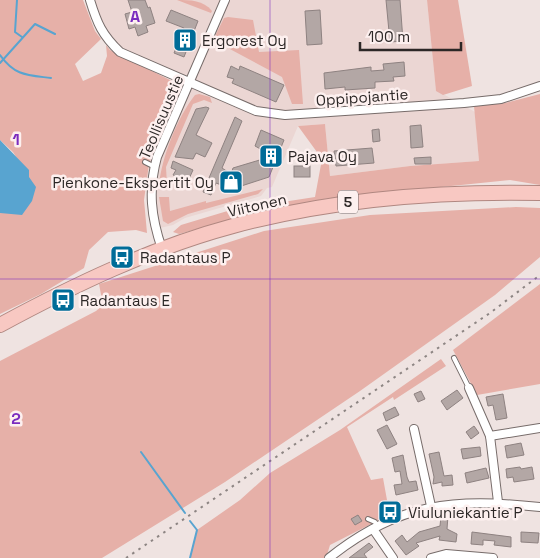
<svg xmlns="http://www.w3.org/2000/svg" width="540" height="558" viewBox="0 0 540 558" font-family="'Space Grotesk',sans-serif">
	<rect width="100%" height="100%" fill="#efe3e1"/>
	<path fill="#ebd6d3" d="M90 0H427L436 90 475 112 479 161 410 166 330 176 325 124 298 126 272 187 267 188 261 196 185 218 173 225 155 229 151 208 157 157 190 83 135 60 108 41Z"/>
	<g fill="#e6b0a8">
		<path d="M0 0H83L95 31 101 39 75 64 83 81 101 73 107 56 106 45 110 50 172 81 177 84V92L149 164 144 200 147 233 136 230 108 232 89 250 84 268 41 294 0 314V213H4L29 177 13 152 0 140Z"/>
		<path d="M177 0C191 0 203 0 212 11L211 13Z"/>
		<path d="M427 0H458L472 86 443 95 436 91Z"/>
		<path d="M228 17 253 20 259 52 299 50 303 104H292L282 77 213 40 224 18Z"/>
		<path d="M199 94 210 97 212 103 204 100 193 104 166 167 167 185H159C162 157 177 118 195 95Z"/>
		<path d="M540 94V185L510 180 324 199 251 214 179 234 173 232 181 225 254 203 257 206 315 197 322 159 298 126 325 124 330 176 410 166 479 161 474 106 505 103Z"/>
		<path d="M263 189 258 194 188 214 168 224 163 221 159 197H169L170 211 206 201V203Z"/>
		<path d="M516 207 540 208V257L495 295 360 391 225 482 102 558H0V361L96 311 103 305 99 284 264 231 370 215Z"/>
		<path d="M540 284V384L477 395 453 350Z"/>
		<path d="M441 359 446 366 394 400 393 397 347 427 371 480 383 478 389 511 375 522 330 545 326 558H190L197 530 240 500 270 473 340 430Z"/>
	</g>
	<path fill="#58a4d0" d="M0 140 29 170V177L36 187 32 201 22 215 0 213Z"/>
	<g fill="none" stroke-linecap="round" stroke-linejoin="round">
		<g stroke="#58a4d0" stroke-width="2">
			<path d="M17 0 15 32 22 37"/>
			<path d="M0 55C15 76 27 75 51 78"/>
			<path d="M0 63 35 24 55 34"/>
			<path d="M141 452 185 513"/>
			<path d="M190 558 197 530 190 521"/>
		</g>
	</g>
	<g fill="#b3a7a5" stroke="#8e8281">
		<path d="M128 0H145L148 8 150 7 155 23 146 26 148 32 138 36 135 27 129 29 125 14 132 12Z"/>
		<path d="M386 0H400L403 41 390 42Z"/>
		<path d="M171 10 198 21 184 57 174 53 184 28 166 21Z"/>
		<path d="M320 10 322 44 307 45 305 11Z"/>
		<path d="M404 62 405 76 393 77 394 81 375 82V88L345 90V87L325 89 324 73 371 67V71L384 70 383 64Z"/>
		<path d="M231 66 239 70 240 66 284 85 276 102 232 83 234 79 227 77Z"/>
		<path d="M206 107 209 108 196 135 212 143 205 157 196 153 193 159 175 157 196 109Z"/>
		<path d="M235 117 242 121 222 168 231 174 233 168 263 159 266 152 255 146 261 130 284 140 269 177 232 189 216 183 211 195 203 192Z"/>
		<path d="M421 125 423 147 411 148 410 126Z"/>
		<path d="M379 129 380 141 373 142 372 130Z"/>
		<path d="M372 148 374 163 336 166 334 151Z"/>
		<path d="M431 157V164H415L414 158Z"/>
		<path d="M173 161 193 170 188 181 173 175 176 170 171 168Z"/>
		<rect x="294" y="166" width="16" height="11"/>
		<path d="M457 390 463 398 447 410 441 401Z"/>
		<path d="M421 391 425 399 418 402 414 394Z"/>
		<path d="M503 394 507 418 496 420 493 405 488 406 486 397Z"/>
		<path d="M395 407 399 415 386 421 383 413Z"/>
		<path d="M387 425 397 444 387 449 377 430Z"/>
		<path d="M474 426 479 433 471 439 466 432Z"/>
		<path d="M521 443 524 455 507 458 505 446Z"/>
		<path d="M480 447 481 456 463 459 461 449Z"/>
		<path d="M439 452 444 476 452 475 453 485 442 486V482L433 484 434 477 429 454Z"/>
		<path d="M403 455 407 477 409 482 416 481 418 490 396 495 394 485 402 484 400 471 395 472 392 458Z"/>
		<path d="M520 467 521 469 532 467 534 479 514 482 513 477 507 478 506 469Z"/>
		<path d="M486 468 489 478 467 483 465 473Z"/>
		<path d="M358 515 362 521 355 525 351 519Z"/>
		<path d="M441 516H448L447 529 457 534 456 542 439 540 440 536 416 543 419 546 406 555 395 541 402 535 407 542 419 532 440 526Z"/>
		<path d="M472 532 511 537V547L494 545 495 541 483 540V545L471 544Z"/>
		<path d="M521 532 539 533 538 543 521 542Z"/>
		<path d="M369 543 373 547 364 554 367 558H349Z"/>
	</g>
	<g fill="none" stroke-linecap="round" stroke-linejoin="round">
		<g stroke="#776c6a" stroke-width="6">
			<g id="service">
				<path d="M145 162 155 167"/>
				<path d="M454 358 469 388"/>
				<path d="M368 519 375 522 377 527"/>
			</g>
		</g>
		<g stroke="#776c6a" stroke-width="10">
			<g id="minor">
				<path d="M90 0C97 23 102 35 120 52L256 111 285 115 464 103 501 99 540 86"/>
				<path d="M162 249C151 217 148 190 157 157L225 0"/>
				<path d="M469 388 490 436 498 502"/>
				<path d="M414 429 431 506"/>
				<path d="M490 436 540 428"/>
				<path d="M373 529 393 558"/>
				<path d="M329 558C399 502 454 498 540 507"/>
				<path d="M431 558 446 554 493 558"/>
			</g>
		</g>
		<g stroke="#b08781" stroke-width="16">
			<path id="trunk" d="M0 325C74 285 151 248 233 226 333 199 437 191 540 193"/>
		</g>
		<use href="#service" stroke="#fff" stroke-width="4"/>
		<use href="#minor" stroke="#fff" stroke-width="8"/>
		<use href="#trunk" stroke="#f8c8c2" stroke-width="14"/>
		<path stroke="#8d8583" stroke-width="2" stroke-dasharray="2.5 5" stroke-linecap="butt" d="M126 558 490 313 540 275"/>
	</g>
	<path fill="none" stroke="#7b2cbf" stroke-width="1" stroke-opacity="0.55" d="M270 0V558M0 279H540"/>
	<defs>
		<g id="building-square" transform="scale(1.25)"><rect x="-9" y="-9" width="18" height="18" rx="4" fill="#006c98" stroke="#fdf0ef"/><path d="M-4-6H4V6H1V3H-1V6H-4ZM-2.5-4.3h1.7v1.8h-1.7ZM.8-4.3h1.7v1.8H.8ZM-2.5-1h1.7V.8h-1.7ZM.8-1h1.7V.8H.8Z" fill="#fff"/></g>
		<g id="shop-square" transform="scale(1.25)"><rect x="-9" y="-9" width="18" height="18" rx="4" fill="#006c98" stroke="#fdf0ef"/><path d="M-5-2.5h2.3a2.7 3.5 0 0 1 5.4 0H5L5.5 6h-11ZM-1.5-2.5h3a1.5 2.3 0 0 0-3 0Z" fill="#fff"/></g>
		<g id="bus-square" transform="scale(1.25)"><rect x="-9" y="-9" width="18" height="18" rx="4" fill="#006c98" stroke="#fdf0ef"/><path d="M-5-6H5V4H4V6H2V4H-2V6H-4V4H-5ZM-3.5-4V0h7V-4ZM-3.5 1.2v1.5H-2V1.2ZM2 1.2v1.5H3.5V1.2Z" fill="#fff"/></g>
	</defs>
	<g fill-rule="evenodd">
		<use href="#building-square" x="185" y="40"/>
		<use href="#building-square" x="271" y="156"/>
		<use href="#shop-square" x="231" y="182"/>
		<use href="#bus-square" x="122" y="257"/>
		<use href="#bus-square" x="63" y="300"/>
		<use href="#bus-square" x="390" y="512"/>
	</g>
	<g text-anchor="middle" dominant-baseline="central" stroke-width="5" stroke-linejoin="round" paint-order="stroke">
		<rect fill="#fdf0ef" stroke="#6b6362" stroke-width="1" x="338" y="190.5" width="20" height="23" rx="4"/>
		<g font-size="14" font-weight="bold" fill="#2c2726">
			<text x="348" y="202">5</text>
		</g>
		<g font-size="15" fill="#2c2726" stroke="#fdf0ef" text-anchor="start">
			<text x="202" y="40">Ergorest Oy</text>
			<text x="288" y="156">Pajava Oy</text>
			<text x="214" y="182" text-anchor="end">Pienkone-Ekspertit Oy</text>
			<text x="140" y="257">Radantaus P</text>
			<text x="80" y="300">Radantaus E</text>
			<text x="408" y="512">Viuluniekantie P</text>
		</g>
		<g font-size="15" fill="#2c2726" stroke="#fdf0ef">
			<text transform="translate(362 97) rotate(-4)">Oppipojantie</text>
			<text transform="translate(161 117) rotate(-67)">Teollisuustie</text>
			<text transform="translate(257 205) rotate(-13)">Viitonen</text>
		</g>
	</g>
	<g font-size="16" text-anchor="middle" font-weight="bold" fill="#7b2cbf" stroke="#fdf0ef" stroke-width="5" stroke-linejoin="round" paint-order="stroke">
		<text x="135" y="22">A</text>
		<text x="16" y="145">1</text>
		<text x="16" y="424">2</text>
	</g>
	<path d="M360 42v8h101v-8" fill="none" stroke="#2c2726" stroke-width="2.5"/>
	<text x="368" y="42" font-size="15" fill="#2c2726" stroke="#fdf0ef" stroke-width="4" paint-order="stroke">100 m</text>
</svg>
